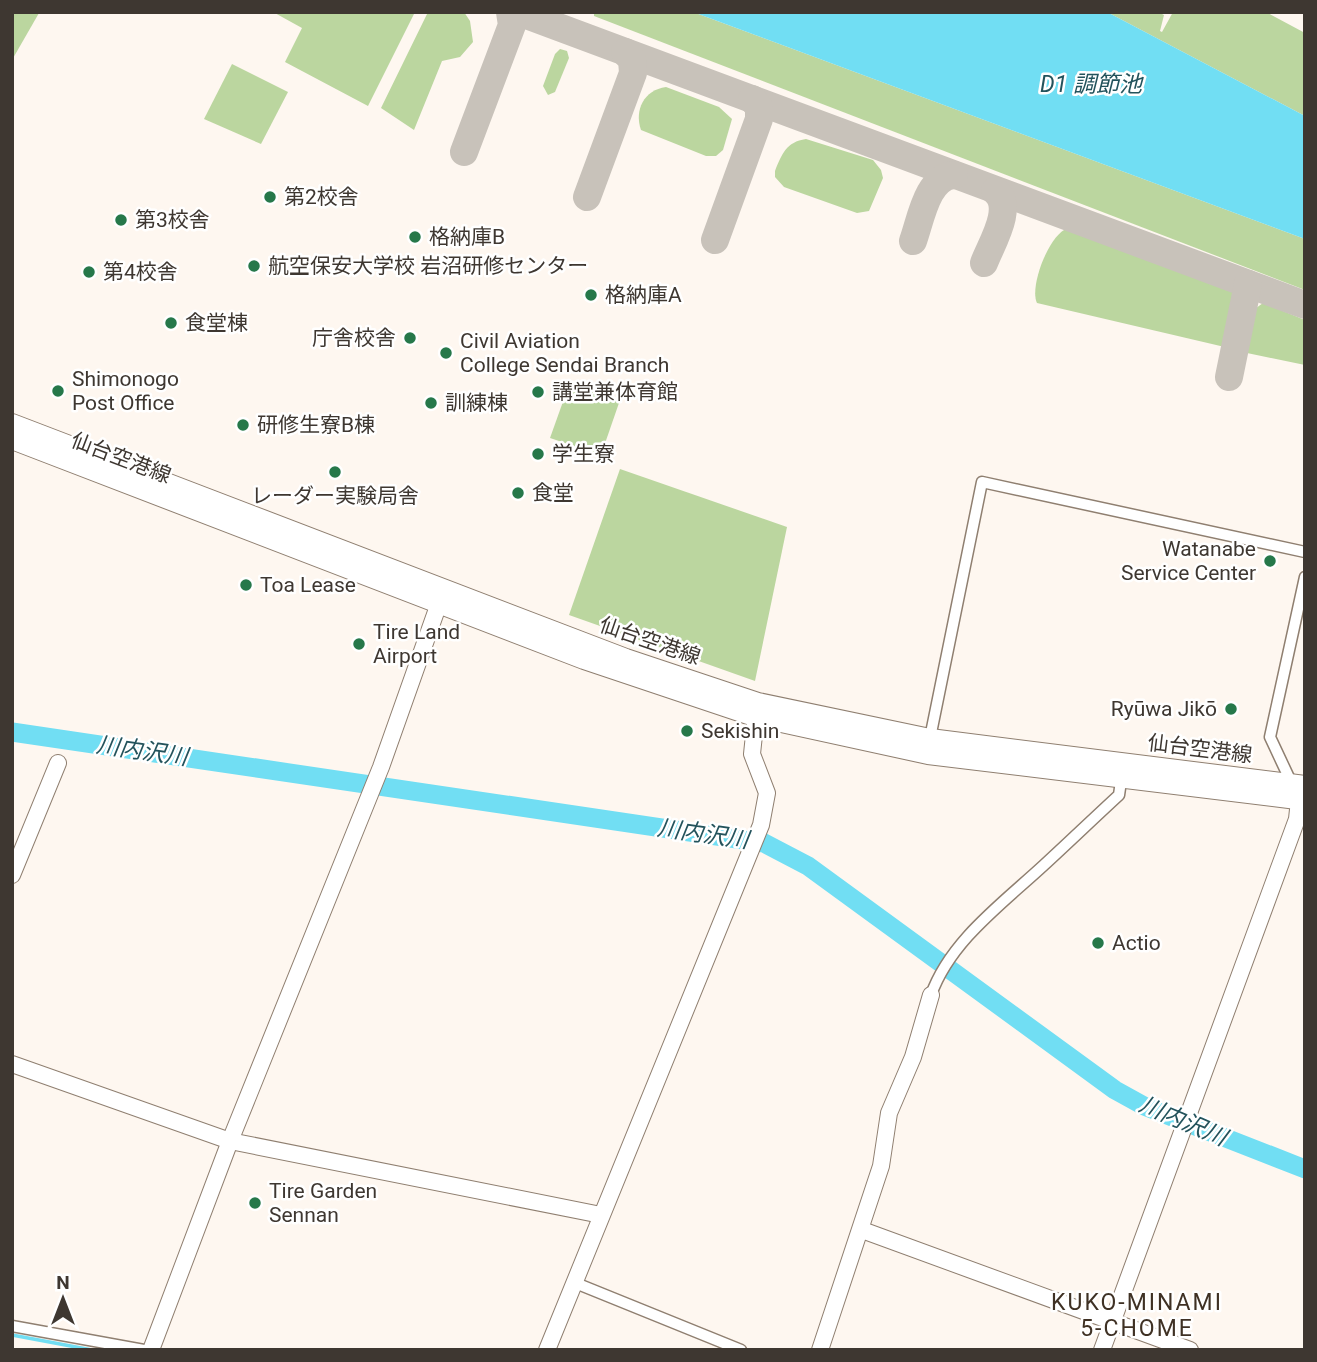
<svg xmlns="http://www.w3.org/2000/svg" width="1317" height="1362" viewBox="0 0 1317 1362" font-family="Roboto,'Noto Sans JP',sans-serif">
	<rect width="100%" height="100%" fill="#fef7f0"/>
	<g fill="#bbd69f">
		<path d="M12 12 39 13 12 60Z"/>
		<path d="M273 12H415L368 106 285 62 302 28Z"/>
		<path d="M428 12H464L470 21 473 42 460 57 442 61 414 130 381 108Z"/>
		<path d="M594 12H693L1305 239V290L594 16Z"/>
		<path d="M1107 12H1158L1164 15 1160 31 1162 32 1173 12H1266L1305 33V116Z"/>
		<path d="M560 49 567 51 569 58 555 92 548 95 543 86 555 54Z"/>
		<path d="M232 64 288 92 261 144 204 119Z"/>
		<path d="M666 87 719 107 732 119 723 150 716 156H706L641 130C634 110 644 90 666 87Z"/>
		<path d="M806 139 873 160 881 170 883 178 869 211 857 213 784 187 775 177V171C782 154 786 142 806 139Z"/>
		<path d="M1068 228 1232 291 1239 303 1229 348 1037 303C1029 287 1049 234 1068 228Z"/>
		<path d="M1263 303 1305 320V365L1247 353 1245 345 1252 311Z"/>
		<path d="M570 382 620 400 601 455 550 438Z"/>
		<path d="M620 469 787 527 755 681 569 615Z"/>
	</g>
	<path fill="#71def3" d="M693 12H1107L1305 116V239Z"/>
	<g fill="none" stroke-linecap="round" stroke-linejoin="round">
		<path stroke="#71def3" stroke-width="3.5" d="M12 1335 92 1350"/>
		<path stroke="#71def3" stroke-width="19" d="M12 732 764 843 808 866 1115 1090 1144 1106 1305 1169"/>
		<g stroke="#c8c2ba" stroke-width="28">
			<path d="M518 12 1305 305"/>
			<path d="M464 152 512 25 510 12"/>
			<path d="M587 197 633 73 632 60 625 52"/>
			<path d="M715 240 759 119V107L752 99"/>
			<path d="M913 241C921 219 927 177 954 175"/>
			<path d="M984 263C991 244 1015 207 995 191"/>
			<path d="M1229 377 1248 284"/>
		</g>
		<g stroke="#8f7f70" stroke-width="13">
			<g id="street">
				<path d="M930 738 982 482 1305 552"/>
				<path d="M1292 784 1270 737 1305 577"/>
				<path d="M931 995C950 941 1003 903 1044 865 1069 842 1094 818 1119 795L1122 774"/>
				<path d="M573 1282 741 1350"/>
				<path d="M12 1326 144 1350"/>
			</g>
		</g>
		<g stroke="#8f7f70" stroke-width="18">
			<g id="secondary">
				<path d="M12 875 58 763"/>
				<path d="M12 1064 230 1141 601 1215"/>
				<path d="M862 1230 1190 1350"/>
				<path d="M151 1350 230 1141 381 767 443 592"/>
				<path d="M547 1350 761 825 767 793 752 754 757 706"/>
				<path d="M820 1350 881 1166 889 1113 913 1057 931 995"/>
				<path d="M1102 1350 1297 819 1299 800 1295 790"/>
			</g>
		</g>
		<g stroke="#8f7f70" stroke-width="20">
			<g id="primary">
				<path d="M12 423 626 658 758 702 930 738 1305 785"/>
				<path d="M12 440 584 660 754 717 928 755 1305 801"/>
			</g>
		</g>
		<use href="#street" stroke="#fff" stroke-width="10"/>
		<use href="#secondary" stroke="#fff" stroke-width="16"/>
		<use href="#primary" stroke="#fff" stroke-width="18"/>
	</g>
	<g fill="#26784a" stroke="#fff" stroke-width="2.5">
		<circle cx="270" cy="197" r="7"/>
		<circle cx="121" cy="220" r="7"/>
		<circle cx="415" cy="237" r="7"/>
		<circle cx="254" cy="266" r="7"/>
		<circle cx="89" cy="272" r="7"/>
		<circle cx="591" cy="295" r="7"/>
		<circle cx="171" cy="323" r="7"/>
		<circle cx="410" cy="338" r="7"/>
		<circle cx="446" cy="353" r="7"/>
		<circle cx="58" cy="391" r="7"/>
		<circle cx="538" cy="392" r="7"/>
		<circle cx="431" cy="403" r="7"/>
		<circle cx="243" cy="425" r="7"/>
		<circle cx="538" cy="454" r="7"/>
		<circle cx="335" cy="472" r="7"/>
		<circle cx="518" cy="493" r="7"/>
		<circle cx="1270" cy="561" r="7"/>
		<circle cx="246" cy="585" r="7"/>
		<circle cx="359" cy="644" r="7"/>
		<circle cx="1231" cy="709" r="7"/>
		<circle cx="687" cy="731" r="7"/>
		<circle cx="1098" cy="943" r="7"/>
		<circle cx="255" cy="1203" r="7"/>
	</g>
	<g text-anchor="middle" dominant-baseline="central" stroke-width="5" stroke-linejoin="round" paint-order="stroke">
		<g font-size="21" fill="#3e3731" stroke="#fff" text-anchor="start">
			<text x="284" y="197">第2校舎</text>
			<text x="135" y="220">第3校舎</text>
			<text x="429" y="237">格納庫B</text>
			<text x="268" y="266">航空保安大学校 岩沼研修センター</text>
			<text x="103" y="272">第4校舎</text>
			<text x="605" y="295">格納庫A</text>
			<text x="185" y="323">食堂棟</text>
			<text x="396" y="338" text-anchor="end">庁舎校舎</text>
			<text x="460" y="341">Civil Aviation<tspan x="460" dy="24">College Sendai Branch</tspan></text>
			<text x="72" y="379">Shimonogo<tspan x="72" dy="24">Post Office</tspan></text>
			<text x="552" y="392">講堂兼体育館</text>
			<text x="445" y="403">訓練棟</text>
			<text x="257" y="425">研修生寮B棟</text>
			<text x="552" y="454">学生寮</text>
			<text x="532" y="493">食堂</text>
			<text x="335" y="496" text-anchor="middle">レーダー実験局舎</text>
			<text x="1256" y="549" text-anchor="end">Watanabe<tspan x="1256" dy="24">Service Center</tspan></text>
			<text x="260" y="585">Toa Lease</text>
			<text x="373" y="632">Tire Land<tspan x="373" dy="24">Airport</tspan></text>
			<text x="1217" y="709" text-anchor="end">Ryūwa Jikō</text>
			<text x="701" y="731">Sekishin</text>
			<text x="1112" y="943">Actio</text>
			<text x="269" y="1191">Tire Garden<tspan x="269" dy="24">Sennan</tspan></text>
		</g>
		<g font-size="21" fill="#3e3731" stroke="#fff">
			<text transform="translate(121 458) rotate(21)">仙台空港線</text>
			<text transform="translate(650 641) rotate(19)">仙台空港線</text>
			<text transform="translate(1200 749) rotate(7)">仙台空港線</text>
		</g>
		<g font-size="23" font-style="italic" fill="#23535c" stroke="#fff">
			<text x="1091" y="84">D1 調節池</text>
			<text transform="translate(142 751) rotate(8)">川内沢川</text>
			<text transform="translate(703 834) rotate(8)">川内沢川</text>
			<text transform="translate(1183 1121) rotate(23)">川内沢川</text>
		</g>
		<g font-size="23" letter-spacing="2" fill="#3f3124" stroke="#fff">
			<text x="1137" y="1302">KUKO-MINAMI<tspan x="1137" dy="26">5-CHOME</tspan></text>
		</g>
	</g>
	<rect width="1317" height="1362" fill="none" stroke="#3e3731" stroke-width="28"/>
	<g transform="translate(63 1299)" stroke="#ffffff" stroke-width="5" paint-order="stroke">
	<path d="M0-5L12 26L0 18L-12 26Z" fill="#3e3731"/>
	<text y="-10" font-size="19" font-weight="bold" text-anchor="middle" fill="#3e3731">N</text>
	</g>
</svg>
